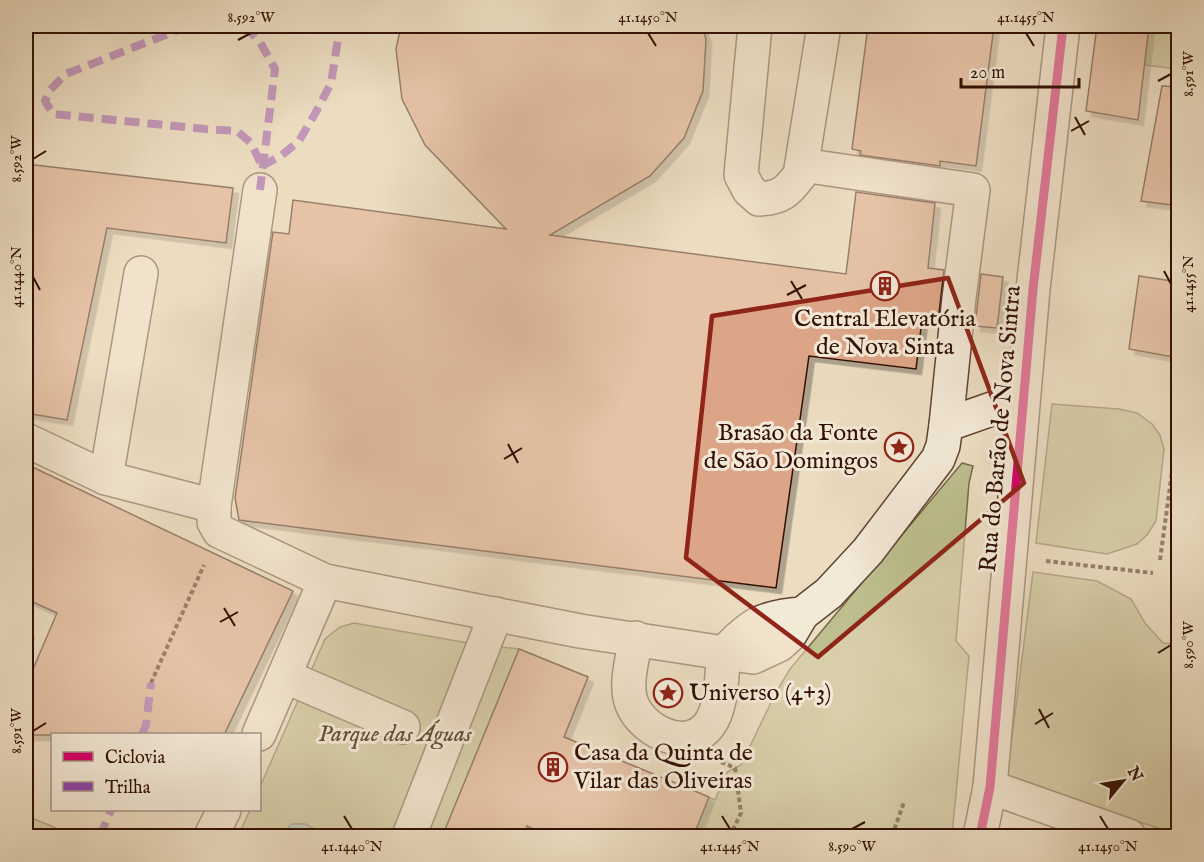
<svg xmlns="http://www.w3.org/2000/svg" width="1204" height="862" viewBox="0 0 1204 862" font-family="'IM FELL English',serif">
	<defs>
		<filter id="shadow"><feDropShadow dx="5.5" dy="5.5" stdDeviation="0" flood-color="#0004"/></filter>
	</defs>
	<rect width="100%" height="100%" fill="#ecddc1"/>
	<filter id="stains"><feTurbulence type="fractalNoise" baseFrequency=".00333" numOctaves="4"/><feColorMatrix values="0 0 0 0 .2 0 0 0 0 .09 0 0 0 0 .02 0 0 0 .5 -.17"/></filter>
	<radialGradient id="worn" r=".72"><stop offset=".6" stop-color="#630" stop-opacity="0"/><stop offset="1" stop-color="#630" stop-opacity=".3"/></radialGradient>
	<g fill="#bebf8e" stroke="#786849" stroke-width="1.5">
		<path d="M1149 26H1178V69L1144 65Z"/>
		<path d="M1052 404 1119 409 1137 413 1152 424 1160 435 1164 449 1156 521 1147 535 1137 544 1107 554 1036 543Z"/>
		<path d="M962 463 973 466 969 483 956 641 969 656 952 836H238L250 810H260V787L325 639 340 627 354 623 474 644 519 649 588 677 564 737 715 800 727 772 741 765 775 694 790 669Z"/>
		<path d="M1033 572 1097 581 1131 599 1145 623 1163 643 1178 644V835L1007 777Z"/>
		<path d="M26 816 54 827 65 836H26Z"/>
	</g>
	<path fill="#99bbb6" stroke="#70776f" stroke-width="1.5" d="M305 824 315 829 321 836H266L270 829H278L282 833 292 824Z"/>
	<g fill="#dda587" stroke="#321004" stroke-width="1.5" filter="url(#shadow)">
		<path d="M401 26H702L706 39 703 91 684 138 650 176 550 235 846 274 856 192 935 203 928 268 944 270 938 322 922 320 916 369 809 356 776 588 239 520 235 498 273 232 289 234 293 200 506 229 425 145 402 99 396 49Z"/>
		<path d="M868 26H994L976 166 940 161V166L860 155 861 151 852 149Z"/>
		<path d="M1097 26H1149L1138 120 1086 111Z"/>
		<path d="M1162 86 1179 87V206L1141 201Z"/>
		<path d="M26 164 233 188 226 243 107 228 67 420 26 413Z"/>
		<path d="M981 274 1003 277 997 328 975 326Z"/>
		<path d="M1139 276 1179 282V358L1129 349Z"/>
		<path d="M26 464 293 591 224 735H26V666L33 669 57 613 26 599Z"/>
		<path d="M519 649 588 677 564 737 709 797 693 837H551L527 826 523 837H442Z"/>
	</g>
	<g fill="none" stroke-linecap="round" stroke-linejoin="round">
		<g stroke="#604333" stroke-width="36">
			<g id="minor">
				<path d="M755 26 741 175 749 190 759 199C781 198 787 192 800 175L824 26"/>
				<path d="M946 425 1023 398"/>
				<path d="M26 440 106 478 214 506V522L219 531 325 581 580 631 724 653C721 675 723 706 709 725 686 755 637 729 630 698 626 679 633 657 636 638"/>
				<path d="M106 478 141 273"/>
				<path d="M214 506 260 190"/>
				<path d="M802 614C762 617 751 624 724 653L753 657 779 645 789 636 802 614 829 593 868 551 938 459 943 446 946 425 959 298 973 190 802 165"/>
				<path d="M284 676 403 727"/>
				<path d="M259 734 325 581"/>
				<path d="M990 787 1129 836"/>
				<path d="M211 836 224 810"/>
				<path d="M409 836 496 614"/>
				<path d="M980 836 990 787 1033 289 1063 26"/>
			</g>
		</g>
		<g stroke="#321004" stroke-width="4" stroke-dasharray="4.5 3" stroke-linecap="butt">
			<path d="M1160 560 1175 450 1178 442"/>
			<path d="M1046 561 1153 573"/>
			<path d="M26 655 34 634"/>
			<path d="M151 683 204 565"/>
			<path d="M721 762 735 768 741 813 730 836"/>
			<path d="M892 836 904 802"/>
		</g>
		<use href="#minor" stroke="#f3e9d7" stroke-width="33"/>
		<g stroke="#8e44ad" stroke-width="8" stroke-dasharray="15 8" stroke-linecap="butt">
			<path d="M188 26 66 74 49 91 45 101 53 114 205 129 237 131 251 143 262 166"/>
			<path d="M245 26 260 42 275 69 260 190"/>
			<path d="M262 166 282 155 299 141 316 112 331 83 340 26"/>
			<path d="M142 734 146 725 151 683"/>
			<path d="M100 836 111 810"/>
		</g>
		<g stroke="#f3e9d7" stroke-width="13">
			<path id="cycleway" d="M980 836 990 787 1033 289 1063 26"/>
		</g>
		<use href="#cycleway" stroke="#d6006c" stroke-width="9"/>
	</g>
	<path d="M0 0H1204V862H0ZM948 278 1024 483 818 657 686 558 712 316Z" fill="#ecddc1" fill-opacity=".55" fill-rule="evenodd"/>
	<path fill="none" stroke="#8f2418" stroke-width="4.5" stroke-linejoin="round" d="M948 278 1024 483 818 657 686 558 712 316Z"/>
	<path fill="none" stroke="#321004" stroke-width="2" d="M648 33 656 46M1026 33 1034 46M238 40 251 33M1158 81 1171 74M1075 117 1085 135M1071 131 1089 121M33 159 46 151M1164 271 1171 284M33 277 40 290M791 281 802 299M787 295 806 285M508 444 518 463M504 459 522 448M224 608 235 626M220 622 238 612M1158 653 1171 645M1039 709 1049 728M1035 724 1053 713M33 731 46 723M344 816 352 829M722 816 730 829M1100 816 1108 829M852 829 865 822"/>
	<defs>
		<g id="building-ring" transform="scale(1.5)"><circle r="9.5" fill="#f3e9d7" stroke="#8f2418" stroke-width="1.5"/><path d="M-4-6H4V6H1V3H-1V6H-4ZM-2.5-4.3h1.7v1.8h-1.7ZM.8-4.3h1.7v1.8H.8ZM-2.5-1h1.7V.8h-1.7ZM.8-1h1.7V.8H.8Z" fill="#8f2418"/></g>
		<g id="sight-ring" transform="scale(1.5)"><circle r="9.5" fill="#f3e9d7" stroke="#8f2418" stroke-width="1.5"/><path d="M0-6L1.8-2.2L6-1.7L2.9 1.2L3.7 5.4L0 3.3L-3.7 5.4L-2.9 1.2L-6-1.7L-1.8-2.2Z" fill="#8f2418"/></g>
	</defs>
	<g fill-rule="evenodd">
		<use href="#building-ring" x="885" y="286"/>
		<use href="#sight-ring" x="899" y="447"/>
		<use href="#sight-ring" x="668" y="693"/>
		<use href="#building-ring" x="553" y="767"/>
	</g>
	<g text-anchor="middle" dominant-baseline="central" stroke-width="6" stroke-linejoin="round" paint-order="stroke">
		<g font-size="24" fill="#321004" stroke="#f3e9d7" text-anchor="start">
			<text x="885" y="319" text-anchor="middle">Central Elevatória<tspan x="885" dy="28">de Nova Sinta</tspan></text>
			<text x="878" y="433" text-anchor="end">Brasão da Fonte<tspan x="878" dy="28">de São Domingos</tspan></text>
			<text x="689" y="693">Universo (4+3)</text>
			<text x="574" y="753">Casa da Quinta de<tspan x="574" dy="28">Vilar das Oliveiras</tspan></text>
		</g>
		<g font-size="24" fill="#321004" stroke="#f3e9d7">
			<text transform="translate(1001 429) rotate(-85)">Rua do Barão de Nova Sintra</text>
		</g>
		<g font-size="24" font-style="italic" fill="#634d34" stroke="#f3e9d7">
			<text x="395" y="734">Parque das Águas</text>
		</g>
	</g>
	<rect width="1204" height="862" fill="none" stroke="#ecddc1" stroke-width="66"/>
	<rect x="51" y="733" width="210" height="78" fill="#f3e9d7" stroke="#a69283" stroke-width="1.5"/>
	<rect x="63" y="752" width="30" height="9" fill="#d6006c" stroke="#a69283" stroke-width="1.5"/>
	<text x="105" y="763" font-size="18" fill="#321004">Ciclovia</text>
	<rect x="63" y="782" width="30" height="9" fill="#8e44ad" stroke="#a69283" stroke-width="1.5"/>
	<text x="105" y="793" font-size="18" fill="#321004">Trilha</text>
	<g transform="translate(1123 781) rotate(60)" stroke="#f3e9d7" stroke-width="4.5" paint-order="stroke">
	<path d="M0-4.5L10 22L0 15L-10 22Z" fill="#321004"/>
	<text y="-9" font-size="16" font-weight="bold" text-anchor="middle" fill="#321004">N</text>
	</g>
	<path d="M961 78v9h118v-9" fill="none" stroke="#321004" stroke-width="3"/>
	<text x="970" y="78" font-size="18" fill="#321004" stroke="#f3e9d7" stroke-width="4.5" paint-order="stroke">20 m</text>
	<rect x="33" y="33" width="1138" height="796" fill="none" stroke="#321004" stroke-width="2"/>
	<g font-size="15" text-anchor="middle" fill="#321004">
		<text x="251" y="22">8.592°W</text>
		<text x="648" y="22">41.1450°N</text>
		<text x="1026" y="22">41.1455°N</text>
		<text transform="translate(1188 74) rotate(-90)" y="5">8.591°W</text>
		<text transform="translate(16 159) rotate(-90)" y="5">8.592°W</text>
		<text transform="translate(16 277) rotate(-90)" y="5">41.1440°N</text>
		<text transform="translate(1188 284) rotate(-90)" y="5">41.1455°N</text>
		<text transform="translate(1188 645) rotate(-90)" y="5">8.590°W</text>
		<text transform="translate(16 731) rotate(-90)" y="5">8.591°W</text>
		<text x="352" y="851">41.1440°N</text>
		<text x="730" y="851">41.1445°N</text>
		<text x="852" y="851">8.590°W</text>
		<text x="1108" y="851">41.1450°N</text>
	</g>
	<rect width="100%" height="100%" filter="url(#stains)"/>
	<rect width="100%" height="100%" fill="url(#worn)"/>
</svg>
